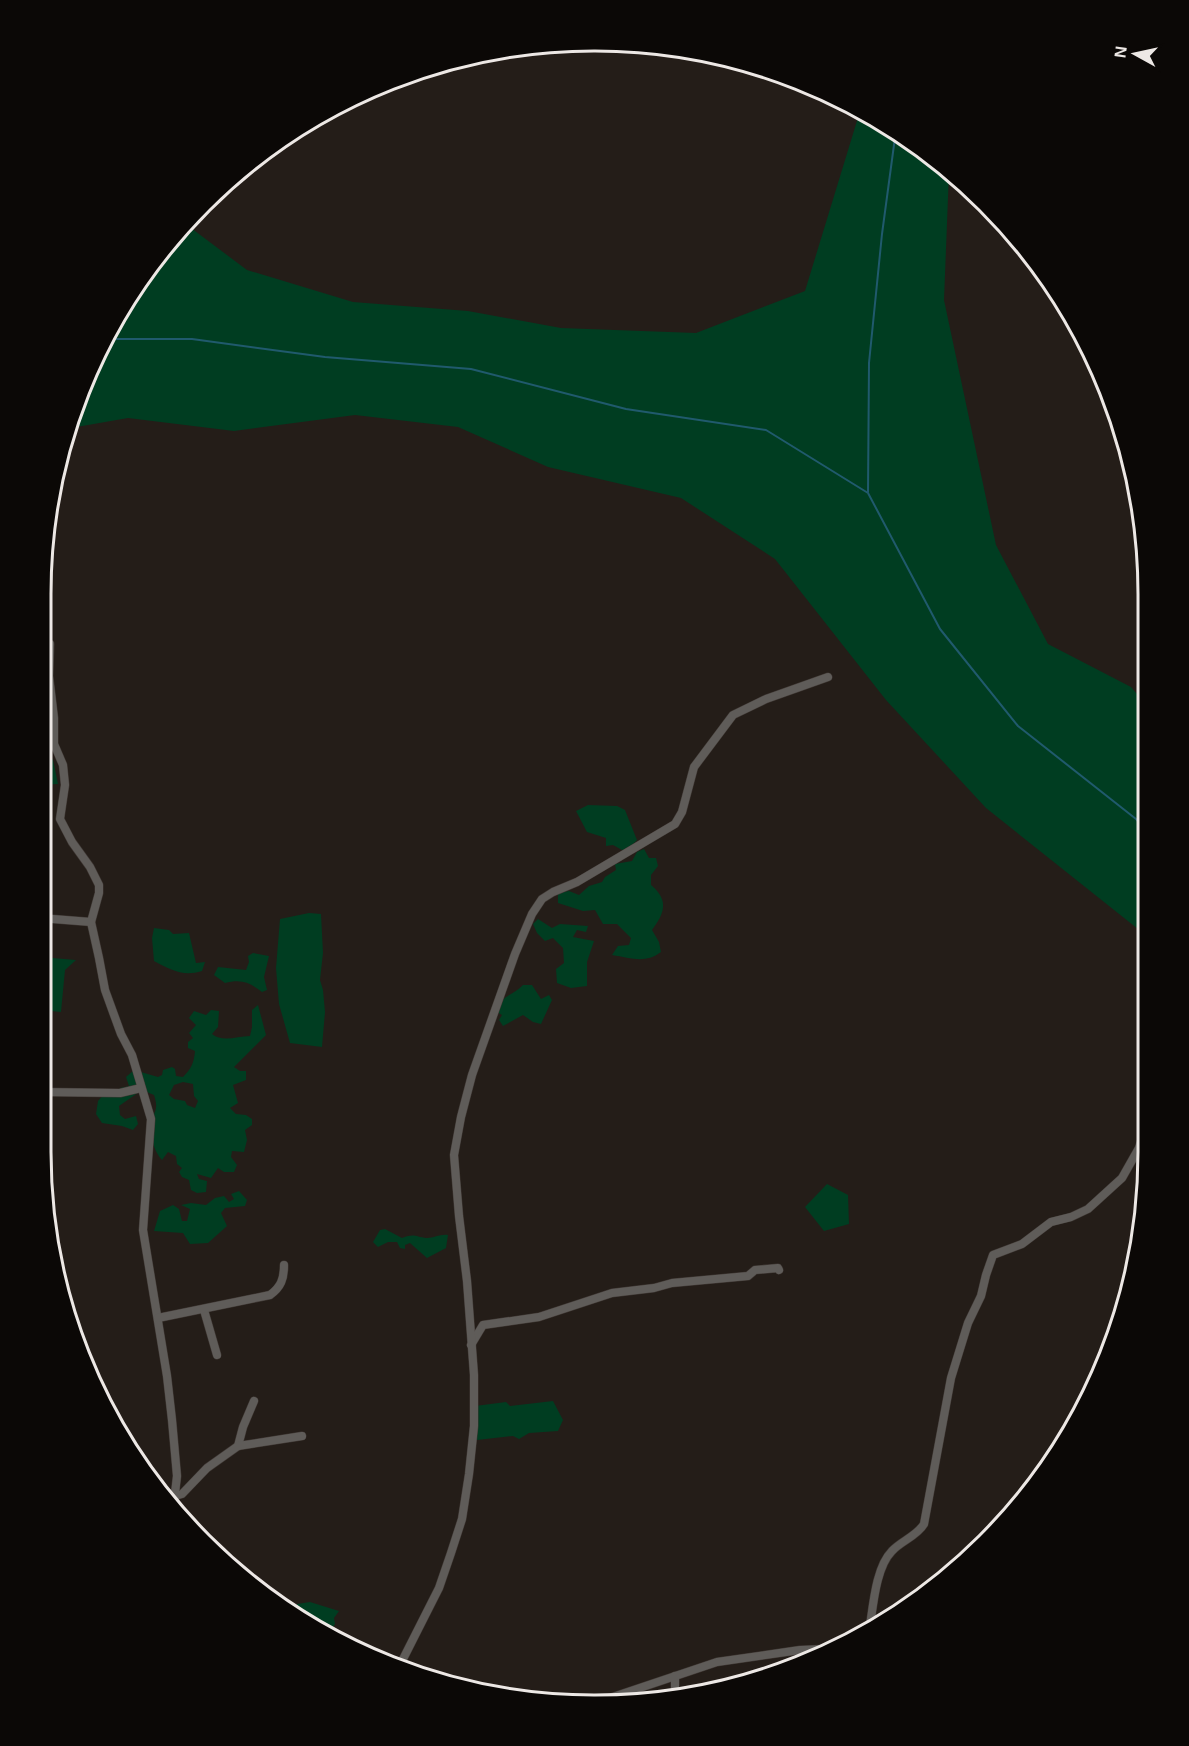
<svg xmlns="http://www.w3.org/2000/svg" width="1189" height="1746" viewBox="0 0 1189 1746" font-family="Helvetica,sans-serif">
	<rect width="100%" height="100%" fill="#241d18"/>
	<g fill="#003d21" fill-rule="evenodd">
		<path d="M860 111 902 134 949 172 944 300 996 545 1048 644 1131 687 1148 707V937L986 808 886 700 775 559 681 498 548 467 458 427 355 415 234 431 128 418 71 428 98 349 187 225 247 270 353 302 468 311 561 328 696 333 805 291Z"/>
		<path d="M44 749 53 760 58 784 41 785V750Z"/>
		<path d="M588 805 617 806 625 810 637 840 628 849 622 850 613 845 606 846V838L587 832 576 811Z"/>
		<path d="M644 849 649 858H656L658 866 651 875V885C669 900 665 913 652 930L659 942 661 952C645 964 631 958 612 955L618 946 629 945 631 938 617 924H603L595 910 583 911 558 903V893L569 891 579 895 589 886 602 882 605 877 616 870 615 864 632 861 637 852Z"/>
		<path d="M309 913 321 914 323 953 320 980 323 990 325 1012 322 1047 290 1043 279 1004 276 968 280 919Z"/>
		<path d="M538 919 552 928 560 924 588 926 586 932 577 930 573 937 594 941 587 962V986L571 988 557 983 556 969 564 963 563 948 553 938 545 941 537 933 533 924Z"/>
		<path d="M154 928 169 930 173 934 189 933 196 963 205 962 202 971C183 977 171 970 154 961L152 938Z"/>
		<path d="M253 953 269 956 264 977 267 990 262 992C249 982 241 979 225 983L214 975 218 967 246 970 249 962 248 956Z"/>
		<path d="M41 957 76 960 65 970 61 1012 41 1010Z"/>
		<path d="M523 985H532L541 999 549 995 552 1000 541 1024 533 1022 523 1015 503 1026 499 1020 502 1015 497 1012C499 996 514 995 523 985Z"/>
		<path d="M258 1005 266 1035 234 1067 240 1071H246V1080L233 1085 238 1103 230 1108 236 1114 246 1115 252 1119V1125L245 1130 247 1140 244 1152 232 1151 231 1157 237 1165 234 1172H224L218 1168 211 1178 197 1174 199 1179 207 1181 206 1192 197 1193 191 1190 189 1180 182 1177 179 1172 182 1168 177 1164 176 1156 168 1152 162 1160C153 1150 150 1136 152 1123 154 1110 159 1110 154 1095L142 1090 119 1106 120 1115 125 1119 136 1116 138 1124 133 1130 122 1126 102 1123 96 1114 98 1101 104 1094 114 1096 120 1088 129 1086 126 1077 134 1070 158 1077 162 1075 163 1070 172 1067 175 1069 176 1076 183 1077C191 1069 194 1063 195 1051L188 1048V1042L193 1038 189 1033 196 1025 189 1018 194 1011 206 1015 211 1010 219 1011 218 1027 212 1034C223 1043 237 1036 250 1036L252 1027V1010ZM183 1082 193 1084 194 1096 198 1101 195 1108 187 1105 185 1101 174 1099 169 1095 174 1085Z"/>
		<path d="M827 1184 848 1195 849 1224 824 1231 805 1207Z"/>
		<path d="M239 1191 247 1200 245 1206 225 1208 221 1213 227 1226 208 1243 190 1244 183 1233 154 1231 160 1211 173 1205 179 1209 182 1221H187L190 1209 181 1205 191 1203 206 1205 215 1198 224 1196 229 1202 234 1199 231 1194Z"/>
		<path d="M385 1229 402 1238C415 1233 415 1237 427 1238 434 1238 440 1234 448 1235L446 1248 427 1258 410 1243 405 1245V1249L400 1248 397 1242H388L378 1247 373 1242 380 1230Z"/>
		<path d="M553 1401 563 1420 558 1431 529 1433 519 1439 513 1436 477 1440 475 1406 506 1402 510 1406Z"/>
		<path d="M310 1602 339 1611 334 1618 335 1624 329 1633 295 1612 297 1604Z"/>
	</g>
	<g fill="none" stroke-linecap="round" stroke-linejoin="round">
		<g stroke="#205a6d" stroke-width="2">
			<path d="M105 339H192L325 357 471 369 626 409 766 430 868 493 940 629 1018 726 1136 819 1148 834"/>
			<path d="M868 492 869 363 882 234 896 130"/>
		</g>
		<g stroke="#403935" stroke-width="9">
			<g id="minor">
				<path d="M40 640 43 643 50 644 49 676 54 718V744L63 765 65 785 60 819 72 842 90 867 99 885V893L91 922 99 958 105 990 121 1034 132 1055 151 1119 143 1230 167 1376 172 1420 177 1476 174 1502"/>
				<path d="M40 918 91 922"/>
				<path d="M40 1092 120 1093 141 1088"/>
				<path d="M204 1310 217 1355"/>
				<path d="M158 1318 270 1295C281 1287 284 1279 284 1265"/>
				<path d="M471 1345 483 1325 539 1317 612 1293 654 1288 672 1283 748 1276 755 1270 778 1268 779 1270"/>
				<path d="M238 1446 243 1427 254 1401"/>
				<path d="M175 1496 182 1494 207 1468 238 1446 302 1436"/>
				<path d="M869 1632C873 1609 875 1568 892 1551 901 1541 917 1536 924 1524L951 1378 968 1323 981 1296 986 1275 993 1255 1022 1244 1051 1222 1071 1217 1088 1209 1122 1178 1139 1148 1148 1119"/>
				<path d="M399 1667 439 1588 451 1553 462 1519 469 1474 474 1426V1375L467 1281 459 1216 454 1155 461 1117 472 1075 515 954 532 914 542 899 553 892 577 882 675 824 682 812 694 767 733 715 766 699 828 677"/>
				<path d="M675 1676V1697"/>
				<path d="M598 1702 717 1662 800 1650 824 1649"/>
			</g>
		</g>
		<use href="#minor" stroke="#5f5c59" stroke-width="8"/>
	</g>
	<path d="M0 0H1189V1746H0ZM594 51H595A543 543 0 0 1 1138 594V1152A543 543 0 0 1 595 1695H594A543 543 0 0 1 51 1152V594A543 543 0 0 1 594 51Z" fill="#0b0806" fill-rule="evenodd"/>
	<path fill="none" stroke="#ede8e5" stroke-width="3" d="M594 51H595A543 543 0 0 1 1138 594V1152A543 543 0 0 1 595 1695H594A543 543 0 0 1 51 1152V594A543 543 0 0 1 594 51Z"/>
	<g transform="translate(1135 54) rotate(278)" stroke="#0b0806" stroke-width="4.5" paint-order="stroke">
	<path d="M0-4.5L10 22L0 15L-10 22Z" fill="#ede8e5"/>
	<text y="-9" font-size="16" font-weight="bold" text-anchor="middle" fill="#ede8e5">N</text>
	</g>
</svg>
